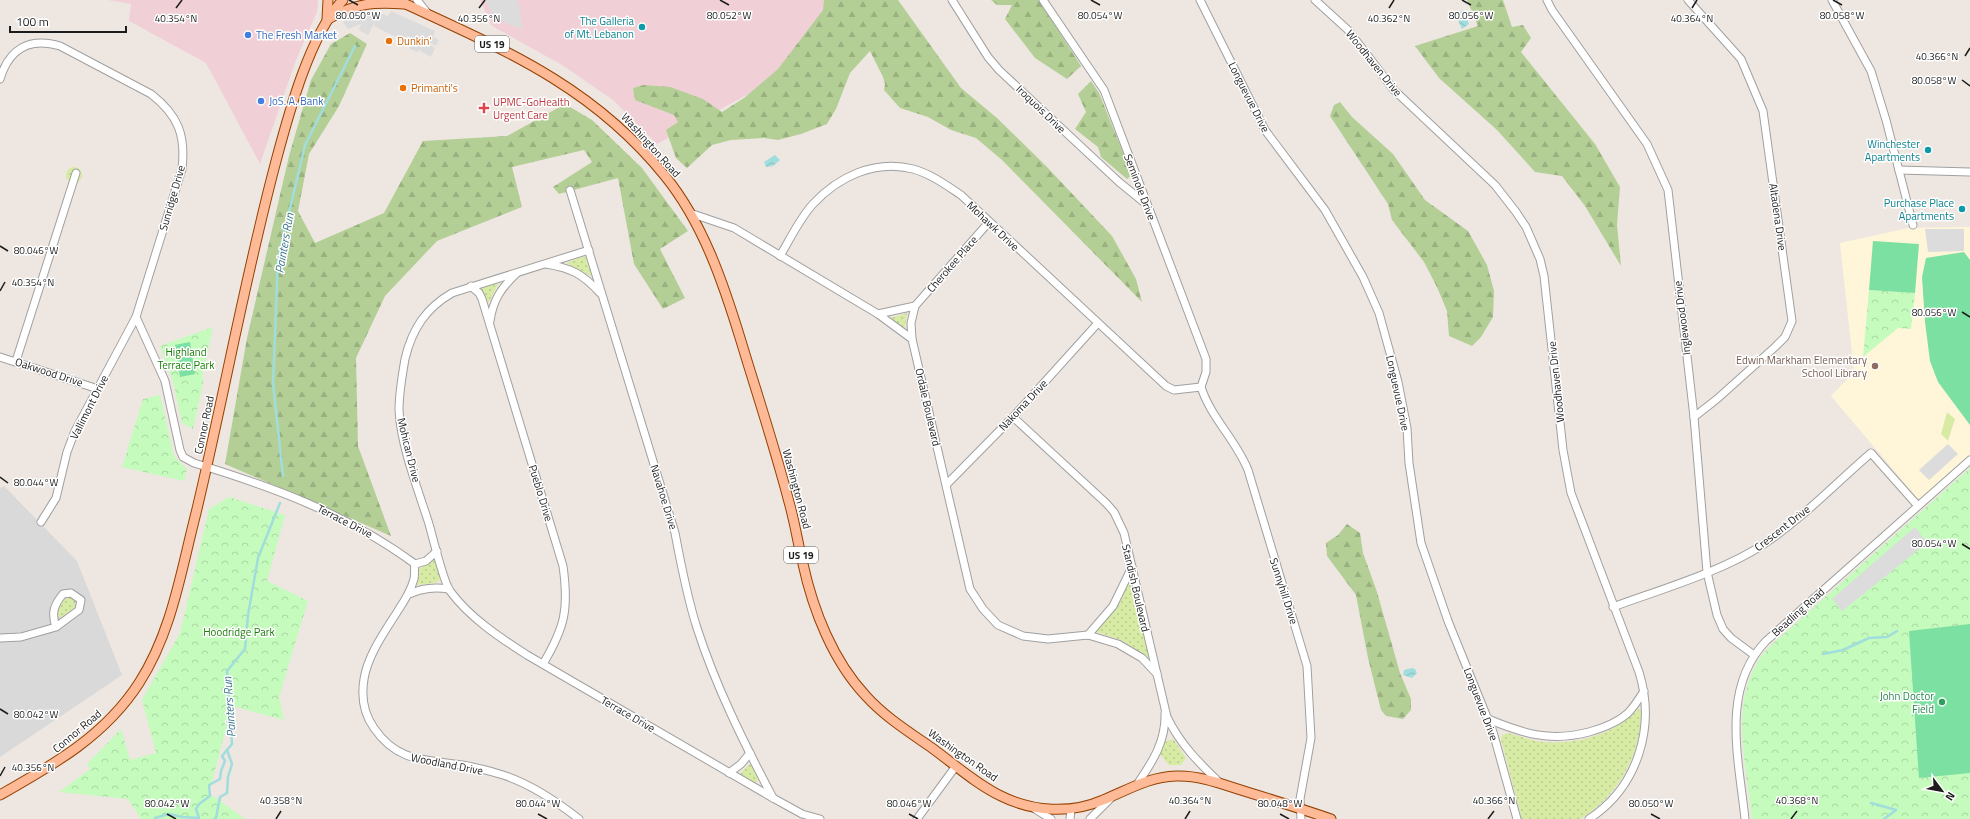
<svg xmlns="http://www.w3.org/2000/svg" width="1970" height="819" viewBox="0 0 1970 819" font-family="'Titillium Web',sans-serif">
	<defs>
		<pattern id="grass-dots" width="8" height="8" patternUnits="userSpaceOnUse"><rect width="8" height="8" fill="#d7eba5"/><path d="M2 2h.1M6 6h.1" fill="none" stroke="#b8c98d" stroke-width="1.8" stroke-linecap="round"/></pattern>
		<pattern id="forest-firs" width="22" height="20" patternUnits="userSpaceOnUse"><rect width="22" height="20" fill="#b3cf95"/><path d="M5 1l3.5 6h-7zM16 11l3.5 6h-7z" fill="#99b180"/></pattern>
		<pattern id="park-crowns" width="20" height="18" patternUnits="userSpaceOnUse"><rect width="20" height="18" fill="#c5fbbc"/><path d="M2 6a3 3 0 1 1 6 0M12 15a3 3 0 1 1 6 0" fill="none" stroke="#a9d7a1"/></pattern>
		<pattern id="water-waves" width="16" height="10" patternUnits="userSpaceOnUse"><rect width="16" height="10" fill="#a0dddd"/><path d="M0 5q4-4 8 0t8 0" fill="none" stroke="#89bdbd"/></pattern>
	</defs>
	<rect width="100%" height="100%" fill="#eee7e1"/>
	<path fill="#dad9d9" d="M4 486 77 561 122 675 0 757V488Z"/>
	<g fill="#f0d0d6">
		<path d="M108 0H318L317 12 296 60 260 164 206 63 129 21 131 4Z"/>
		<path d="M480 0H848L864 31 657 144 613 100 562 65 492 26Z"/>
	</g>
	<path fill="#fff6d9" d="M1970 227V454L1921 498H1917L1831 396 1854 372 1840 243 1908 228Z"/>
	<g fill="url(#grass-dots)">
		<circle cx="74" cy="175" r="8"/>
		<path d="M585 256 592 276H591L566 263Z"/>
		<path d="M499 282 489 302H488L480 288Z"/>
		<path d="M907 313 905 328 890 318Z"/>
		<path d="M434 560 441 579 435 583 417 585 419 569Z"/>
		<path d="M1131 578 1149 658 1121 640 1094 631 1117 608Z"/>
		<path d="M68 597 74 599 76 607 58 619 56 617 62 602Z"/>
		<path d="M1639 709 1641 710C1642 748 1623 787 1593 810 1589 813 1585 817 1580 819 1573 819 1532 819 1522 819L1501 740 1502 735 1507 733C1519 735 1531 741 1543 742 1578 745 1614 734 1639 709Z"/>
		<path d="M1169 740H1174L1186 758 1181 765H1169L1160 754 1165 742Z"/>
		<path d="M749 764 751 765 758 780 757 782 755 783 740 774Z"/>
	</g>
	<g fill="url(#forest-firs)">
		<path d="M824 0H898L961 88 997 118 1046 166 1112 236 1136 279 1142 302 1002 160 976 138 951 130 928 117 900 108 884 90 885 84 883 77 870 51 850 73 836 109 827 124 801 134 778 140 764 138 731 140 712 145 687 168 676 158 666 130 678 122 674 115 635 100 633 88 644 85 670 87 703 99 722 112 744 98 778 69 823 10Z"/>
		<path d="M991 0H1039L1081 66 1067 79 1035 58 1005 19 1012 5H997Z"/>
		<path d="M1467 0H1503L1512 27 1523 25 1531 38 1521 52 1595 144 1620 187 1617 225 1621 266 1585 206 1562 176 1535 172 1497 130 1439 78 1415 46 1478 26Z"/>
		<path d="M350 33 367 44 339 106 309 154 298 211 315 243 384 213 423 141 507 136 565 104 592 120 642 168 688 231 660 249 685 298 663 309 634 264 618 178 559 194 553 187 592 162 584 150 512 167 522 207 437 241 385 296 356 358 358 446 391 536 225 464 247 338 289 156 311 80 331 44Z"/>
		<path d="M1091 81 1099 93 1132 175 1127 179 1101 157 1098 147 1075 129 1086 112 1078 94Z"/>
		<path d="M1340 102 1352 117 1393 154 1425 200 1468 231 1487 265 1494 291 1493 317 1481 337 1472 346 1449 336 1447 311 1437 287 1424 262 1392 220 1388 204 1330 116 1334 105Z"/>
		<path d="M1347 524 1360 533 1363 553 1377 592 1400 673 1411 699V710L1403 719 1386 716 1381 710 1368 658 1356 595 1327 556 1326 543 1338 535Z"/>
	</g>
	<g fill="url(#park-crowns)">
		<path d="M1869 290 1915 293 1911 329 1898 328 1863 357Z"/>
		<path d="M213 327 202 378H204L193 429 182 423 173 381 160 346Z"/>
		<path d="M160 395 174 456 187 469 184 481 122 467 143 399Z"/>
		<path d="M1970 468V819H1752C1746 762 1726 692 1770 646Z"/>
		<path d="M229 497 285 515 267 581 308 601 279 697 284 720 232 706 209 793 245 819H141L128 799 59 792 90 769 87 764 121 729 130 760 156 753 142 700 180 633 209 509Z"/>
	</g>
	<path fill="#d7eba5" d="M1947 412 1955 419 1948 441 1941 434Z"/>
	<g fill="#7ce0a2">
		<path d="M1873 241 1919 244 1915 293 1869 290Z"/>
		<path d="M1964 252 1970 260V425L1938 382 1930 361 1925 322 1922 277 1926 258Z"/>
		<path d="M190 342 195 374 180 377 175 345Z"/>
		<path d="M1970 624V773L1919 778 1909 631Z"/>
	</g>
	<g fill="#dcdcdc">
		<path d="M485 0H516L519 4 522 29 494 18Z"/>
		<path d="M373 10 388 16 391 11 435 31 433 37 439 40 436 46 431 43 430 45 435 48 431 57 419 50 417 52 410 49V47L405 44 408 38 413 41 414 39 407 36 404 41 374 26 376 20 368 35 359 30 361 24 348 29 343 22 352 15 359 13 360 17 364 13Z"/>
		<path d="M1925 229H1964V251L1928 252Z"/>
		<path d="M1948 444 1958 454 1929 480 1919 470Z"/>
		<path d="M1915 527 1927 543 1842 611 1832 599Z"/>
	</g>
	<g fill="url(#water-waves)">
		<path d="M1463 10 1469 24 1462 29 1456 16Z"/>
		<path d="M775 155 780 160 773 166 766 167 764 162Z"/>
		<path d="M1412 668 1415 669 1417 673 1412 678 1403 675 1404 670Z"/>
	</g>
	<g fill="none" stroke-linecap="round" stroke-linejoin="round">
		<g stroke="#a0dddd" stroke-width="2.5">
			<path d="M283 476 273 383 278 259 305 145 355 46"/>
			<path d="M1823 654 1843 650 1869 638 1887 637 1897 631"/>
			<path d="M1871 803 1896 810 1884 819"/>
			<path d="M155 818 169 814 182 817 199 818 196 809 199 804 210 796 209 785 220 779 221 771 225 761 222 756 227 750"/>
			<path d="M214 819 216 818 220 797 227 793 228 777 232 764 227 750 232 744 227 671 245 649 248 615 258 558 280 503"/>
		</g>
		<g stroke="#a0a0a0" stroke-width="9">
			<g id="minor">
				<path d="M417 0 428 14"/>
				<path d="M952 0 988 57 999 70 1119 182 1146 204"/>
				<path d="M1043 0 1104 90 1206 359V372L1201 387"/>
				<path d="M1200 0 1265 130 1325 210 1363 277 1379 313 1398 382 1407 428 1409 463 1421 543 1448 621 1493 732 1517 819"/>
				<path d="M1315 0 1348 30 1394 90 1495 185 1516 212 1526 227 1540 259 1544 276 1563 450 1571 493 1639 672C1656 727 1638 787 1589 819"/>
				<path d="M1547 0 1552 10 1647 144 1668 190 1694 417 1707 572 1717 615 1723 629 1731 638 1754 655"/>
				<path d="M1688 0 1741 59 1763 111 1792 321 1785 337 1775 347 1717 399 1694 417"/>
				<path d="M1832 0 1871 71 1886 120 1913 225"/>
				<path d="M0 79C9 49 29 37 60 46L151 94C178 115 186 135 182 169L136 317 165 381 180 450 183 457 194 463C273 487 347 514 415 564"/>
				<path d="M1899 170 1970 172"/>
				<path d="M570 190 675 533C681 565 687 597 697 628 716 687 744 743 773 798"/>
				<path d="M690 213 734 228 878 314 912 339 970 589 983 609 998 625 1023 636 1048 639 1088 635 1118 644 1142 658 1157 674"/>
				<path d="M589 250 452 293C426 308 412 329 405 359 402 376 399 393 399 410 401 447 418 489 429 524 433 538 443 581 450 591 470 618 499 637 527 655L773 798 802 814 820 819"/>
				<path d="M780 256C790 239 800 218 813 204 838 177 875 159 913 169 931 174 946 185 961 195L1166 386 1174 390 1201 387"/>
				<path d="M546 264C571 268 583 274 600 293"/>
				<path d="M471 286 479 293 482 299 563 566C569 609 565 627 543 664"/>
				<path d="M878 314 915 306 989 222"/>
				<path d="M490 321C493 300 501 288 516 274"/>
				<path d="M912 339 911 323 915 306"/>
				<path d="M0 357 98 389"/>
				<path d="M16 361 76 173"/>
				<path d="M1201 387C1211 418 1236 440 1248 470L1307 666 1311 738 1300 799 1301 819"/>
				<path d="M1013 417 1106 503 1114 512 1124 533 1167 717C1180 744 1199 763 1220 783"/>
				<path d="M947 484 1013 417 1098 323"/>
				<path d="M41 522 56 498 67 452 75 431 136 317"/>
				<path d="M415 564C414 569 415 575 414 579 411 590 405 600 399 609 386 630 368 654 364 679 361 697 364 714 374 728 398 763 425 759 462 765 475 767 490 771 503 775 531 784 556 801 579 819"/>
				<path d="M415 564 426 561 437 551"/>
				<path d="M409 594C423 588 434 587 449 589"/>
				<path d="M1613 607C1659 590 1724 571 1764 544 1803 518 1836 483 1871 453L1918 506"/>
				<path d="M1088 635 1113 606 1132 567"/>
				<path d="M0 638 21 637 56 627 79 610 81 600 71 593 63 594C54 605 51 613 56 627"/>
				<path d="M1488 719C1524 734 1551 742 1589 732 1603 728 1617 723 1628 713 1634 707 1639 699 1644 691"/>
				<path d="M729 773 741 764 750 753"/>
				<path d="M1138 783C1153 761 1166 741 1165 713"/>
				<path d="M1035 809 1051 819"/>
				<path d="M917 819 956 766"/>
				<path d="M1070 819 1071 809"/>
				<path d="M1090 819 1111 798"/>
				<path d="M1745 819C1739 760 1720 689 1766 641L1970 460"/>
			</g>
		</g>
		<g stroke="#944100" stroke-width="11">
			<g id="major">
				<path d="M397 0C500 48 591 84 665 176 703 223 723 282 741 341 757 394 775 448 789 502 795 523 798 544 803 564 813 610 833 661 866 696 885 717 909 732 932 748 954 764 976 784 1001 796 1033 812 1071 814 1103 800 1128 790 1148 777 1176 776 1199 775 1222 784 1244 791 1273 800 1302 809 1331 819"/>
				<path d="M330 18C356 3 374 2 404 4"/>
				<path d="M327 19 328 0"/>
				<path d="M0 795C53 765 105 736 139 683 172 632 181 571 196 513 224 396 245 277 276 161 288 116 310 33 343 0"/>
			</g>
		</g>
		<use href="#minor" stroke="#fff" stroke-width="7"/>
		<use href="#major" stroke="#feb996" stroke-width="9"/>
	</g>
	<path fill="none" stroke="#1c1c1c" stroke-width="1.5" d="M349 0 358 5M720 0 729 5M1091 0 1100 5M1462 0 1471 5M1833 0 1842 5M176 8 182 0M479 8 485 0M1389 8 1394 0M1692 8 1697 0M1965 56 1970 48M1962 80 1970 86M0 246 8 251M0 291 5 282M1962 312 1970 317M0 477 8 483M1962 544 1970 549M0 709 8 714M0 776 5 767M167 814 176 819M538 814 547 819M909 814 918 819M1280 814 1289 819M1651 814 1660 819M276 819 281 811M1185 819 1190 811M1488 819 1494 811M1791 819 1797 811"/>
	<g fill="#0f9aa8" stroke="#fff" stroke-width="1.5">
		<circle cx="642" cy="27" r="4"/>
		<circle cx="1928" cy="150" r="4"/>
		<circle cx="1962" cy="209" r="4"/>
	</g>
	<g fill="#3f7fe0" stroke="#fff" stroke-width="1.5">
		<circle cx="248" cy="35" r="4"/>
		<circle cx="261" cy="101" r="4"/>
	</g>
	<g fill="#e8710a" stroke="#fff" stroke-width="1.5">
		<circle cx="389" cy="41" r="4"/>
		<circle cx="403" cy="88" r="4"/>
	</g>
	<path fill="#e0444e" stroke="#fff" stroke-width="1.5" d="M482 102h4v4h4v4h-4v4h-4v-4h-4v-4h4z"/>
	<circle fill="#8d6e63" stroke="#fff" stroke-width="1.5" cx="1875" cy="366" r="4"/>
	<circle fill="#2e9e5b" stroke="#fff" stroke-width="1.5" cx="1942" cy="702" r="4"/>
	<g text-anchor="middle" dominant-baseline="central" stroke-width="3" stroke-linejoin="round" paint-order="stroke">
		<g fill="#fff" stroke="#606060" stroke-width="1">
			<rect x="475" y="36" width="34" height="16" rx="3"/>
			<rect x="784" y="547" width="34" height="16" rx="3"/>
		</g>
		<g font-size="10" font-weight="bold" fill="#1c1c1c">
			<text x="492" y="44">US 19</text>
			<text x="801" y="555">US 19</text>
		</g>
		<g font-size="11" fill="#0d838f" stroke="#fff" text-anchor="end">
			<text x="634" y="21">The Galleria<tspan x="634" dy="13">of Mt. Lebanon</tspan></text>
			<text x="1920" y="144">Winchester<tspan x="1920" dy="13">Apartments</tspan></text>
			<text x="1954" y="203">Purchase Place<tspan x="1954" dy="13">Apartments</tspan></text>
		</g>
		<g font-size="11" fill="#366cbe" stroke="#fff" text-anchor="start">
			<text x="256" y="35">The Fresh Market</text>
			<text x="269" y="101">JoS. A. Bank</text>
		</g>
		<g font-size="11" fill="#c56008" stroke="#fff" text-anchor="start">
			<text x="397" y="41">Dunkin'</text>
			<text x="411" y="88">Primanti's</text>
		</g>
		<g font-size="11" fill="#1c1c1c" stroke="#fff">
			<text transform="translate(1374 63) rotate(51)">Woodhaven Drive</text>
			<text transform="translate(1249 97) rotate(63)">Longuevue Drive</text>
			<text transform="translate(1041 109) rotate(44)">Iroquois Drive</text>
			<text transform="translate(651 145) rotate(48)">Washington Road</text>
			<text transform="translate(1140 187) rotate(69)">Seminole Drive</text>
			<text transform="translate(172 198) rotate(-74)">Sunridge Drive</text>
			<text transform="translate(1778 217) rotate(82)">Altadena Drive</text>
			<text transform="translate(993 226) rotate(43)">Mohawk Drive</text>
			<text transform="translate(952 264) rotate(-49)">Cherokee Place</text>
			<text transform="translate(1682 318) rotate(-97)">Inglewood Drive</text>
			<text transform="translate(49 372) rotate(18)">Oakwood Drive</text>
			<text transform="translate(1556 382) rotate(-96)">Woodhaven Drive</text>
			<text transform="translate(1398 393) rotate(78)">Longuevue Drive</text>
			<text transform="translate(1023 405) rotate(-47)">Nakoma Drive</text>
			<text transform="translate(89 407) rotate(-63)">Vallimont Drive</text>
			<text transform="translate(928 407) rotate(77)">Ordale Boulevard</text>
			<text transform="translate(204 425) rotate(-78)">Connor Road</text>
			<text transform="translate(409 450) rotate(76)">Mohican Drive</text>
			<text transform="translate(797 489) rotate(75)">Washington Road</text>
			<text transform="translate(541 493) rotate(73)">Pueblo Drive</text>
			<text transform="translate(664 497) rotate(73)">Navahoe Drive</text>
			<text transform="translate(345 521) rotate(27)">Terrace Drive</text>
			<text transform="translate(1782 528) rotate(-38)">Crescent Drive</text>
			<text transform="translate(1136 588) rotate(77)">Standish Boulevard</text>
			<text transform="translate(1284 591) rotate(72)">Sunnyhill Drive</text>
			<text transform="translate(1798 612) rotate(-42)">Beadling Road</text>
			<text transform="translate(1481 704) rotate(69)">Longuevue Drive</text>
			<text transform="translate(628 714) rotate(30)">Terrace Drive</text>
			<text transform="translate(77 731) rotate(-40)">Connor Road</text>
			<text transform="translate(963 755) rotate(35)">Washington Road</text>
			<text transform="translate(447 764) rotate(11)">Woodland Drive</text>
		</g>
		<g font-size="11" fill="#be3a42" stroke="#fff" text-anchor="start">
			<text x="493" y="102">UPMC-GoHealth<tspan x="493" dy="13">Urgent Care</tspan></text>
		</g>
		<g font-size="11" fill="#197d08" stroke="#fff">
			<text x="186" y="352">Highland<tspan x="186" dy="13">Terrace Park</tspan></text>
			<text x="239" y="632">Hoodridge Park</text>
		</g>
		<g font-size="11" fill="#785e54" stroke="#fff" text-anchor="end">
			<text x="1867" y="360">Edwin Markham Elementary<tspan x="1867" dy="13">School Library</tspan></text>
		</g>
		<g font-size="11" fill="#27864d" stroke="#fff" text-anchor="end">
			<text x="1934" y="696">John Doctor<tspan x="1934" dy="13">Field</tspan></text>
		</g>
		<g font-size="12" font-style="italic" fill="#3b798f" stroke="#fff">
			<text transform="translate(284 243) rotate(-80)">Painters Run</text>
			<text transform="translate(229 707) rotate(-94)">Painters Run</text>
		</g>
	</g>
	<g font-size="10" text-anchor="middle" fill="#1c1c1c" stroke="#fff" stroke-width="3" stroke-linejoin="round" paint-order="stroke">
		<text x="1842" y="19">80.058°W</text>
		<text x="358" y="19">80.050°W</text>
		<text x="729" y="19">80.052°W</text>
		<text x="1100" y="19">80.054°W</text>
		<text x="1471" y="19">80.056°W</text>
		<text x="176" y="22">40.354°N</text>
		<text x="479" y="22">40.356°N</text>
		<text x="1389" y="22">40.362°N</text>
		<text x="1692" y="22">40.364°N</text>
		<text x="1937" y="60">40.366°N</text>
		<text x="1934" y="84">80.058°W</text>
		<text x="36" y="254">80.046°W</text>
		<text x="33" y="286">40.354°N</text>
		<text x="1934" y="316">80.056°W</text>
		<text x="36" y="486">80.044°W</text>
		<text x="1934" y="547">80.054°W</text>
		<text x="36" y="718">80.042°W</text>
		<text x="33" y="771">40.356°N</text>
		<text x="281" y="804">40.358°N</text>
		<text x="1190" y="804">40.364°N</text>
		<text x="1494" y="804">40.366°N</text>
		<text x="1797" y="804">40.368°N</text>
		<text x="167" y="807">80.042°W</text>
		<text x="538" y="807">80.044°W</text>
		<text x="909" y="807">80.046°W</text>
		<text x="1280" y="807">80.048°W</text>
		<text x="1651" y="807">80.050°W</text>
	</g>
	<g transform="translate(1942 791) rotate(122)" stroke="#ffffff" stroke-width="3" paint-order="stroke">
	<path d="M0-3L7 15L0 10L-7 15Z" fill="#1c1c1c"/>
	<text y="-6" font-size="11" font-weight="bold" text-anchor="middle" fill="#1c1c1c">N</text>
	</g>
	<path d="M10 26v6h116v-6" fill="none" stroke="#1c1c1c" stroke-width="2"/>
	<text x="16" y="26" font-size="12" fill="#1c1c1c" stroke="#ffffff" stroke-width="3" paint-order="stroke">100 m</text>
</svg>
